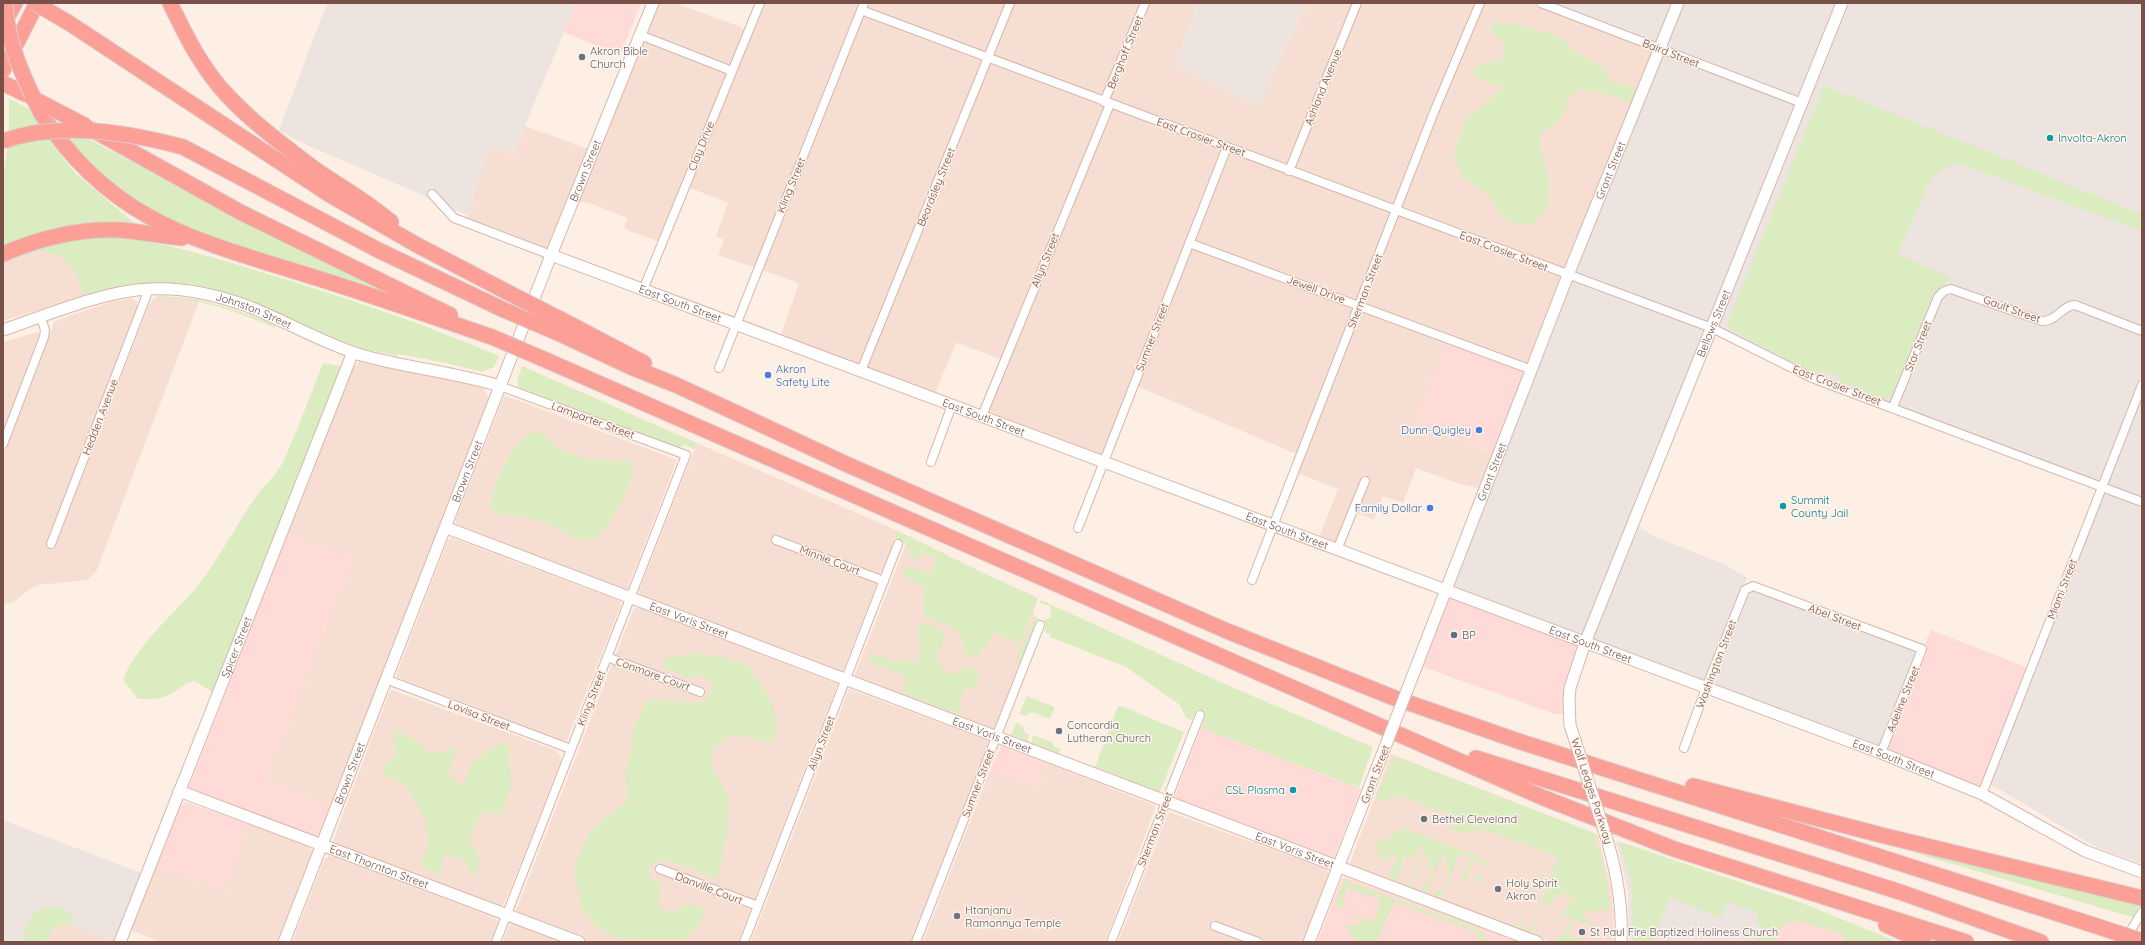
<svg xmlns="http://www.w3.org/2000/svg" width="2145" height="945" viewBox="0 0 2145 945" font-family="Quicksand,sans-serif">
	<rect width="100%" height="100%" fill="#feefe4"/>
	<g fill="#f6dfd2">
		<path d="M653 3H676L749 30 760 3H1198L1174 65 1258 107 1307 3H1541L1659 48 1532 370 1444 352 1414 424 1499 455 1485 490 1457 483 1416 468 1403 503 1383 496 1374 520 1353 511 1337 550 1317 542 1338 489 1295 472 1301 456 1134 385 1103 463 982 416 1004 360 956 343 933 398 779 340 799 283 718 255 724 240 716 236 728 203 685 186 660 242 624 229 627 218 589 203 573 201Z"/>
		<path d="M525 126 591 150 550 252 465 219 468 215 490 145 513 154Z"/>
		<path d="M32 249 47 252 67 260 77 272 84 296 3 321V261Z"/>
		<path d="M159 296 200 299 96 572 87 580 38 585 31 588 15 601 3 605V453L55 321 110 302 131 298 137 301V309L46 544 55 547 148 307 153 299Z"/>
		<path d="M38 332 41 336 3 434V342Z"/>
		<path d="M359 362H364L472 385 484 389 489 398 331 805 266 780 352 558 288 533 353 369Z"/>
		<path d="M506 396 677 460 627 590 625 591 456 525V519L503 399Z"/>
		<path d="M697 443 898 531 881 575H876L874 580 877 584 842 673 641 597 639 591Z"/>
		<path d="M909 536 981 572 1038 598 1033 611 1037 619 993 731 854 677Z"/>
		<path d="M452 538 620 601 621 605 567 740 560 741 397 677V673L448 540Z"/>
		<path d="M634 608H640L838 684 738 942H590L515 913Z"/>
		<path d="M849 689 989 741 961 813 911 942H751Z"/>
		<path d="M392 690 555 750 560 755 561 761 521 863 504 904 500 907 334 845 332 843 389 693Z"/>
		<path d="M1391 754 1598 835 1611 888 1614 918 1613 942H1551L1349 865Z"/>
		<path d="M1047 763 1156 806 1105 942H923L991 768 1037 788Z"/>
		<path d="M1169 812 1327 869 1329 875 1303 942H1118Z"/>
		<path d="M249 824 307 846 312 850V854L278 942H160L131 930 156 865 224 890Z"/>
		<path d="M329 855 495 918 498 922 491 942H292L324 860Z"/>
		<path d="M43 913 115 941 31 942Z"/>
		<path d="M512 924 516 925 561 942H503L509 926Z"/>
	</g>
	<g fill="#ffdbd7">
		<path d="M575 3H641L620 55 563 32Z"/>
		<path d="M1447 339 1531 371 1498 454 1414 424Z"/>
		<path d="M288 533 352 558 266 780 331 805 320 834 316 838 191 791 189 787Z"/>
		<path d="M1446 592 1582 644 1566 690 1563 702 1565 715 1555 714 1420 666Z"/>
		<path d="M1931 630 2031 669 1982 794 1881 753Z"/>
		<path d="M1201 728 1361 789 1334 858 1331 859 1174 798Z"/>
		<path d="M1001 746 1047 763 1038 788 991 768Z"/>
		<path d="M185 802 249 824 224 890 156 865 180 807Z"/>
		<path d="M1345 877 1402 897 1521 942H1317L1341 880Z"/>
		<path d="M1789 899 1898 942H1773Z"/>
	</g>
	<g fill="#ede3df">
		<path d="M327 3H576L513 154 490 146 468 215 298 141 279 130Z"/>
		<path d="M1198 3H1307L1258 107 1174 65Z"/>
		<path d="M1541 3H2142V864L2105 851 2086 841 1987 782 2102 487 1859 395 1748 345 1568 275 1659 49Z"/>
		<path d="M1569 278 1709 329 1635 524 1653 536 1726 565 1747 578 1704 685 1448 589Z"/>
		<path d="M1752 589 1919 651 1880 750 1709 686 1747 591Z"/>
		<path d="M3 820 141 873 115 941 43 913 31 942H3Z"/>
		<path d="M1616 841 1789 899 1773 942H1629L1628 891Z"/>
	</g>
	<g fill="#dbecc1">
		<path d="M1491 22 1517 25 1549 33 1567 42 1573 52 1603 66 1611 82 1638 88 1631 103 1606 94 1577 89 1568 100 1565 112 1556 124 1540 133C1539 159 1559 188 1543 214 1540 219 1532 222 1528 226L1513 223 1501 216 1490 197 1464 178 1453 159 1465 121 1472 112 1490 101 1504 86 1487 83 1472 74 1479 65 1502 60 1506 43 1492 33Z"/>
		<path d="M1824 86 2142 214V231L1974 169 1953 163 1931 178 1898 254 1951 278 1933 294 1892 395 1886 399 1846 384 1841 382 1839 376C1827 371 1822 374 1810 371L1729 329 1727 324Z"/>
		<path d="M9 98 29 109 47 137 75 173 133 222V224H104L3 248V175L9 140Z"/>
		<path d="M56 122 214 205 421 305 212 237 143 207 91 167Z"/>
		<path d="M104 237C159 239 211 257 264 273 344 297 422 323 499 356L494 367 482 372 442 362 398 354 397 356 365 349 330 337 246 299 205 287 152 283 120 287 84 296C74 261 68 256 32 249L47 244Z"/>
		<path d="M159 296C201 297 237 309 275 325V328C238 312 199 297 158 299Z"/>
		<path d="M323 363 341 366 213 692 194 681C183 684 176 692 166 696 158 700 147 699 138 699L123 679C140 642 169 619 195 589 219 560 235 526 257 495 266 484 276 475 283 462 298 429 310 396 323 363Z"/>
		<path d="M522 366 697 443 694 449 684 445 681 447H677L518 387 517 381Z"/>
		<path d="M542 432 558 449 588 459 634 462C633 487 612 523 594 540H578L540 520 514 515H498L489 505C496 484 507 452 524 438 528 434 537 433 542 432Z"/>
		<path d="M898 531 981 572 1038 598 1019 644 993 631 986 647 982 649 977 657 970 656 963 651 964 640 954 628 925 616 922 607 925 587 905 577 902 572 907 566 933 575 932 571 936 559 920 553 916 560 910 558 911 548 895 538Z"/>
		<path d="M1041 600 1236 689 1373 747 1359 788 1201 728 1205 716 1195 712 1192 720 1186 718 1180 705 1126 667 1050 637V634L1044 632 1046 625 1036 621 1021 661 1016 660 1035 617 1043 621 1051 617 1050 606 1040 603Z"/>
		<path d="M920 623 937 627 944 632V639L936 656 940 667 955 676 966 666 974 668 979 673 976 687H966L958 703 962 709 959 714 907 695 903 691 906 677 868 661 871 653 897 663 899 660 915 662C923 652 920 641 916 630Z"/>
		<path d="M696 653 728 658 747 665C761 686 790 718 770 743L731 734 711 752 712 766 729 797 727 835 717 880 674 862 658 861 649 867 652 880 660 883 659 906 673 914C684 904 691 902 705 909L700 924 684 940 619 938 596 926 581 909 574 869 583 845 590 832 607 816 627 802 626 773 632 747V731L647 699 692 702 706 701 714 688 704 675 687 677 664 668 666 658Z"/>
		<path d="M1027 696 1055 707 1050 719 1032 712 1025 716 1019 714Z"/>
		<path d="M1118 706 1124 707 1184 732 1160 792 1095 767Z"/>
		<path d="M1016 723 1023 726 1025 733 1029 735 1028 742 1011 735Z"/>
		<path d="M397 729 432 753 448 750 451 746 456 750 448 775 464 787 470 765 501 742 510 747 509 768 512 781 503 814 483 812 474 825 469 843 478 852 479 867 473 876 463 859 444 854 440 876 419 864 429 847 425 820 405 784 383 775 384 766 396 756 393 738Z"/>
		<path d="M1033 735 1054 743 1053 746 1061 749 1059 753 1031 743Z"/>
		<path d="M1394 756 1594 833 1605 873 1610 910 1583 911 1584 917 1594 925 1593 927 1573 919 1567 935 1588 942 1556 941 1558 935 1563 937 1571 917 1566 915 1565 917 1562 916 1573 896C1561 890 1557 894 1550 904H1542L1532 932 1516 926 1517 924 1531 929 1558 857 1480 828 1477 834 1466 830 1465 835 1454 830 1450 826 1452 819 1451 815 1400 796 1380 801 1376 799Z"/>
		<path d="M1401 827 1483 858 1487 863 1479 885 1474 880 1475 877 1482 874 1485 866 1474 859 1465 881 1463 880V874L1467 870 1472 858 1459 854 1441 898 1435 895 1438 889 1443 891 1450 873 1447 871V866L1445 865 1447 859 1441 856 1427 892 1421 890 1423 884 1427 885 1434 869 1427 864 1429 859 1422 856 1411 886 1408 885 1424 849 1419 846 1414 859 1404 856 1397 881 1388 878 1398 855 1391 852 1388 861 1376 856 1380 848 1375 846 1377 840 1388 841 1393 831 1399 833Z"/>
		<path d="M1620 842 1802 903 1898 942H1843L1845 935 1798 921H1792L1782 926 1774 942H1755L1762 924 1755 921 1758 913 1728 902 1721 918 1670 897 1652 942H1633L1632 888Z"/>
		<path d="M1916 851 2142 902V920L1915 853Z"/>
		<path d="M1347 877 1480 927 1481 929Z"/>
		<path d="M1344 880 1482 931 1487 942H1476L1479 934 1394 902 1377 942H1356L1345 925H1358L1359 920 1355 919 1356 916 1373 922 1381 900 1347 888 1342 902 1347 904 1344 908H1337L1335 904Z"/>
		<path d="M54 906 73 913V924L54 926 46 942H22L26 928 35 911Z"/>
	</g>
	<g fill="none" stroke-linecap="round" stroke-linejoin="round">
		<g stroke="#d2b6ac" stroke-width="10">
			<g id="street">
				<path d="M1541 3 1802 103"/>
				<path d="M861 10 1712 328 1812 378 2142 502"/>
				<path d="M640 35 732 71"/>
				<path d="M1104 102 1145 3"/>
				<path d="M1289 171 1357 3"/>
				<path d="M432 194 454 218 551 255"/>
				<path d="M1189 243 1532 370"/>
				<path d="M643 290 760 3"/>
				<path d="M719 368 864 3"/>
				<path d="M861 371 1010 3"/>
				<path d="M1893 407 1938 297 1944 291 1951 289 2042 321C2056 322 2061 306 2075 305L2142 331"/>
				<path d="M982 416 1110 104"/>
				<path d="M3 444 44 337 45 330 41 318"/>
				<path d="M931 462 952 405"/>
				<path d="M1078 528 1227 147"/>
				<path d="M776 540 884 581"/>
				<path d="M51 544 149 289"/>
				<path d="M1337 550 1365 481"/>
				<path d="M1252 580 1434 112 1480 3"/>
				<path d="M607 657 700 692"/>
				<path d="M388 680 571 749"/>
				<path d="M1684 748 1706 688 1745 590 1753 586 1922 649 1881 753"/>
				<path d="M1982 794 2142 385"/>
				<path d="M660 869 758 906"/>
				<path d="M1215 926 1258 942"/>
				<path d="M2126 938 2142 912"/>
				<path d="M496 942 686 455 500 386"/>
				<path d="M744 942 898 544"/>
				<path d="M916 942 1040 625"/>
				<path d="M1111 942 1200 715"/>
			</g>
		</g>
		<g stroke="#d8b7ab" stroke-width="13">
			<g id="secondary">
				<path id="s1" d="M551 255 1881 753 1982 794 2085 851 2142 872"/>
				<path id="s2" d="M3 330C47 315 103 291 149 289 183 287 218 295 250 307 287 322 323 343 361 355 407 368 455 372 500 386"/>
				<path id="s3" d="M447 528 1537 942"/>
				<path id="s4" d="M1418 662 1568 275 1678 3"/>
				<path id="s5" d="M1570 725 1569 700 1570 688 1585 643 1842 3"/>
				<path id="s6" d="M179 791 579 942"/>
				<path d="M1604 830C1616 867 1623 903 1621 942"/>
				<path id="s7" d="M120 942 353 352"/>
				<path id="s8" d="M284 942 551 255 653 3"/>
				<path d="M1309 942 1382 755"/>
			</g>
		</g>
		<g stroke="#d9cecc" stroke-width="17">
			<g id="highway">
				<path d="M170 3C186 36 202 69 228 96 253 123 286 147 316 170 341 187 368 202 391 222"/>
				<path d="M69 23 330 195 417 245 509 293"/>
				<path d="M3 25 15 3"/>
				<path d="M3 70 37 3"/>
				<path d="M3 83 25 94"/>
				<path d="M41 113C113 226 204 242 323 280 380 298 436 318 492 337"/>
				<path d="M93 130 240 212 450 315"/>
				<path d="M183 147 378 250 502 309"/>
				<path d="M3 254C40 238 80 228 121 230 142 232 162 236 182 238"/>
				<path d="M562 320 644 363"/>
				<path d="M558 333 631 367 676 385 846 464 1227 631 1392 697 1521 742 2087 923"/>
				<path d="M548 361 1544 798 1674 849 1966 942"/>
				<path d="M1476 758 1900 892 2041 942"/>
				<path d="M1693 786 1885 836 2142 898"/>
				<path d="M1886 925 1924 942"/>
			</g>
		</g>
		<use href="#street" stroke="#fff" stroke-width="8"/>
		<use href="#secondary" stroke="#fff" stroke-width="11"/>
		<use href="#highway" stroke="#fc9f97" stroke-width="15"/>
		<g stroke="#d8b7ab" stroke-width="13" stroke-linecap="butt">
			<g id="secondary-bridge">
				<path d="M1570 725 1604 830"/>
				<path d="M1382 755 1418 662"/>
			</g>
		</g>
		<g stroke="#d9cecc" stroke-width="17" stroke-linecap="butt">
			<g id="highway-bridge">
				<path d="M5 3C7 43 23 77 41 113"/>
				<path d="M35 3 69 23"/>
				<path d="M32 98 86 126"/>
				<path d="M3 141C60 121 127 132 183 147"/>
				<path d="M509 293 562 320"/>
				<path d="M502 309 558 333"/>
				<path d="M492 337 548 361"/>
				<path d="M2087 923 2142 941"/>
			</g>
		</g>
		<use href="#secondary-bridge" stroke="#fff" stroke-width="11"/>
		<use href="#highway-bridge" stroke="#fc9f97" stroke-width="15"/>
	</g>
	<g fill="#6b7280" stroke="#fff4eb" stroke-width="1.5">
		<circle cx="582" cy="57" r="4"/>
		<circle cx="1059" cy="731" r="4"/>
		<circle cx="1424" cy="819" r="4"/>
		<circle cx="1498" cy="889" r="4"/>
		<circle cx="957" cy="916" r="4"/>
		<circle cx="1582" cy="932" r="4"/>
	</g>
	<g fill="#0f9aa8" stroke="#fff4eb" stroke-width="1.5">
		<circle cx="2050" cy="138" r="4"/>
		<circle cx="1783" cy="506" r="4"/>
		<circle cx="1293" cy="790" r="4"/>
	</g>
	<g fill="#3f7fe0" stroke="#fff4eb" stroke-width="1.5">
		<circle cx="768" cy="375" r="4"/>
		<circle cx="1479" cy="430" r="4"/>
		<circle cx="1430" cy="508" r="4"/>
	</g>
	<circle fill="#5c6f8a" stroke="#fff4eb" stroke-width="1.5" cx="1454" cy="635" r="4"/>
	<g text-anchor="middle" dominant-baseline="central" stroke-width="3" stroke-linejoin="round" paint-order="stroke">
		<g font-size="11" fill="#5b616d" stroke="#fff4eb" text-anchor="start">
			<text x="590" y="51">Akron Bible<tspan x="590" dy="13">Church</tspan></text>
			<text x="1067" y="725">Concordia<tspan x="1067" dy="13">Lutheran Church</tspan></text>
			<text x="1432" y="819">Bethel Cleveland</text>
			<text x="1506" y="883">Holy Spirit<tspan x="1506" dy="13">Akron</tspan></text>
			<text x="965" y="910">Htanjanu<tspan x="965" dy="13">Ramonnya Temple</tspan></text>
			<text x="1590" y="932">St Paul Fire Baptized Holiness Church</text>
		</g>
		<g font-size="11" fill="#785048" stroke="#fff4eb">
			<text transform="translate(1125 52) rotate(-68)">Berghoff Street</text>
			<text transform="translate(1671 53) rotate(21)">Baird Street</text>
			<text transform="translate(1323 87) rotate(-68)">Ashland Avenue</text>
			<text transform="translate(1201 137) rotate(20)">East Crosier Street</text>
			<text transform="translate(701 146) rotate(-68)">Clay Drive</text>
			<text stroke="none"><textPath href="#s8" startOffset="828">Brown Street</textPath></text>
			<text stroke="none"><textPath href="#s4" startOffset="528">Grant Street</textPath></text>
			<text transform="translate(791 185) rotate(-68)">Kling Street</text>
			<text transform="translate(936 187) rotate(-68)">Beardsley Street</text>
			<text transform="translate(1504 251) rotate(21)">East Crosier Street</text>
			<text transform="translate(1045 260) rotate(-68)">Allyn Street</text>
			<text transform="translate(1316 289) rotate(20)">Jewell Drive</text>
			<text transform="translate(1365 291) rotate(-69)">Sherman Street</text>
			<text stroke="none"><textPath href="#s1" startOffset="138">East South Street</textPath></text>
			<text transform="translate(2012 309) rotate(20)">Gault Street</text>
			<text stroke="none"><textPath href="#s2" startOffset="260">Johnston Street</textPath></text>
			<text stroke="none"><textPath href="#s5" startOffset="429">Bellows Street</textPath></text>
			<text transform="translate(1152 337) rotate(-69)">Sumner Street</text>
			<text transform="translate(1918 346) rotate(-68)">Star Street</text>
			<text transform="translate(1837 385) rotate(21)">East Crosier Street</text>
			<text transform="translate(100 417) rotate(-69)">Hedden Avenue</text>
			<text stroke="none"><textPath href="#s1" startOffset="462">East South Street</textPath></text>
			<text transform="translate(593 420) rotate(20)">Lamparter Street</text>
			<text stroke="none"><textPath href="#s8" startOffset="505">Brown Street</textPath></text>
			<text stroke="none"><textPath href="#s4" startOffset="204">Grant Street</textPath></text>
			<text stroke="none"><textPath href="#s1" startOffset="786">East South Street</textPath></text>
			<text transform="translate(830 560) rotate(21)">Minnie Court</text>
			<text transform="translate(2062 589) rotate(-69)">Miami Street</text>
			<text transform="translate(1835 617) rotate(21)">Abel Street</text>
			<text stroke="none"><textPath href="#s3" startOffset="259">East Voris Street</textPath></text>
			<text stroke="none"><textPath href="#s1" startOffset="1110">East South Street</textPath></text>
			<text stroke="none"><textPath href="#s7" startOffset="317">Spicer Street</textPath></text>
			<text transform="translate(1716 664) rotate(-69)">Washington Street</text>
			<text transform="translate(653 674) rotate(20)">Conmore Court</text>
			<text transform="translate(591 698) rotate(-69)">Kling Street</text>
			<text transform="translate(1903 699) rotate(-68)">Adeline Street</text>
			<text transform="translate(479 715) rotate(21)">Lovisa Street</text>
			<text stroke="none"><textPath href="#s3" startOffset="583">East Voris Street</textPath></text>
			<text transform="translate(821 743) rotate(-69)">Allyn Street</text>
			<text stroke="none"><textPath href="#s1" startOffset="1434">East South Street</textPath></text>
			<text stroke="none"><textPath href="#s8" startOffset="181">Brown Street</textPath></text>
			<text transform="translate(1375 774) rotate(-69)">Grant Street</text>
			<text transform="translate(978 783) rotate(-69)">Sumner Street</text>
			<text transform="translate(1592 791) rotate(72)">Wolf Ledges Parkway</text>
			<text transform="translate(1155 829) rotate(-69)">Sherman Street</text>
			<text stroke="none"><textPath href="#s3" startOffset="907">East Voris Street</textPath></text>
			<text stroke="none"><textPath href="#s6" startOffset="214">East Thornton Street</textPath></text>
			<text transform="translate(709 888) rotate(21)">Danville Court</text>
		</g>
		<g font-size="11" fill="#0d838f" stroke="#fff4eb" text-anchor="start">
			<text x="2058" y="138">Involta-Akron</text>
			<text x="1791" y="500">Summit<tspan x="1791" dy="13">County Jail</tspan></text>
			<text x="1285" y="790" text-anchor="end">CSL Plasma</text>
		</g>
		<g font-size="11" fill="#366cbe" stroke="#fff4eb" text-anchor="end">
			<text x="776" y="369" text-anchor="start">Akron<tspan x="776" dy="13">Safety Lite</tspan></text>
			<text x="1471" y="430">Dunn-Quigley</text>
			<text x="1422" y="508">Family Dollar</text>
		</g>
		<g font-size="11" fill="#4e5e75" stroke="#fff4eb" text-anchor="start">
			<text x="1462" y="635">BP</text>
		</g>
	</g>
	<rect width="2145" height="945" fill="none" stroke="#785048" stroke-width="8"/>
</svg>
